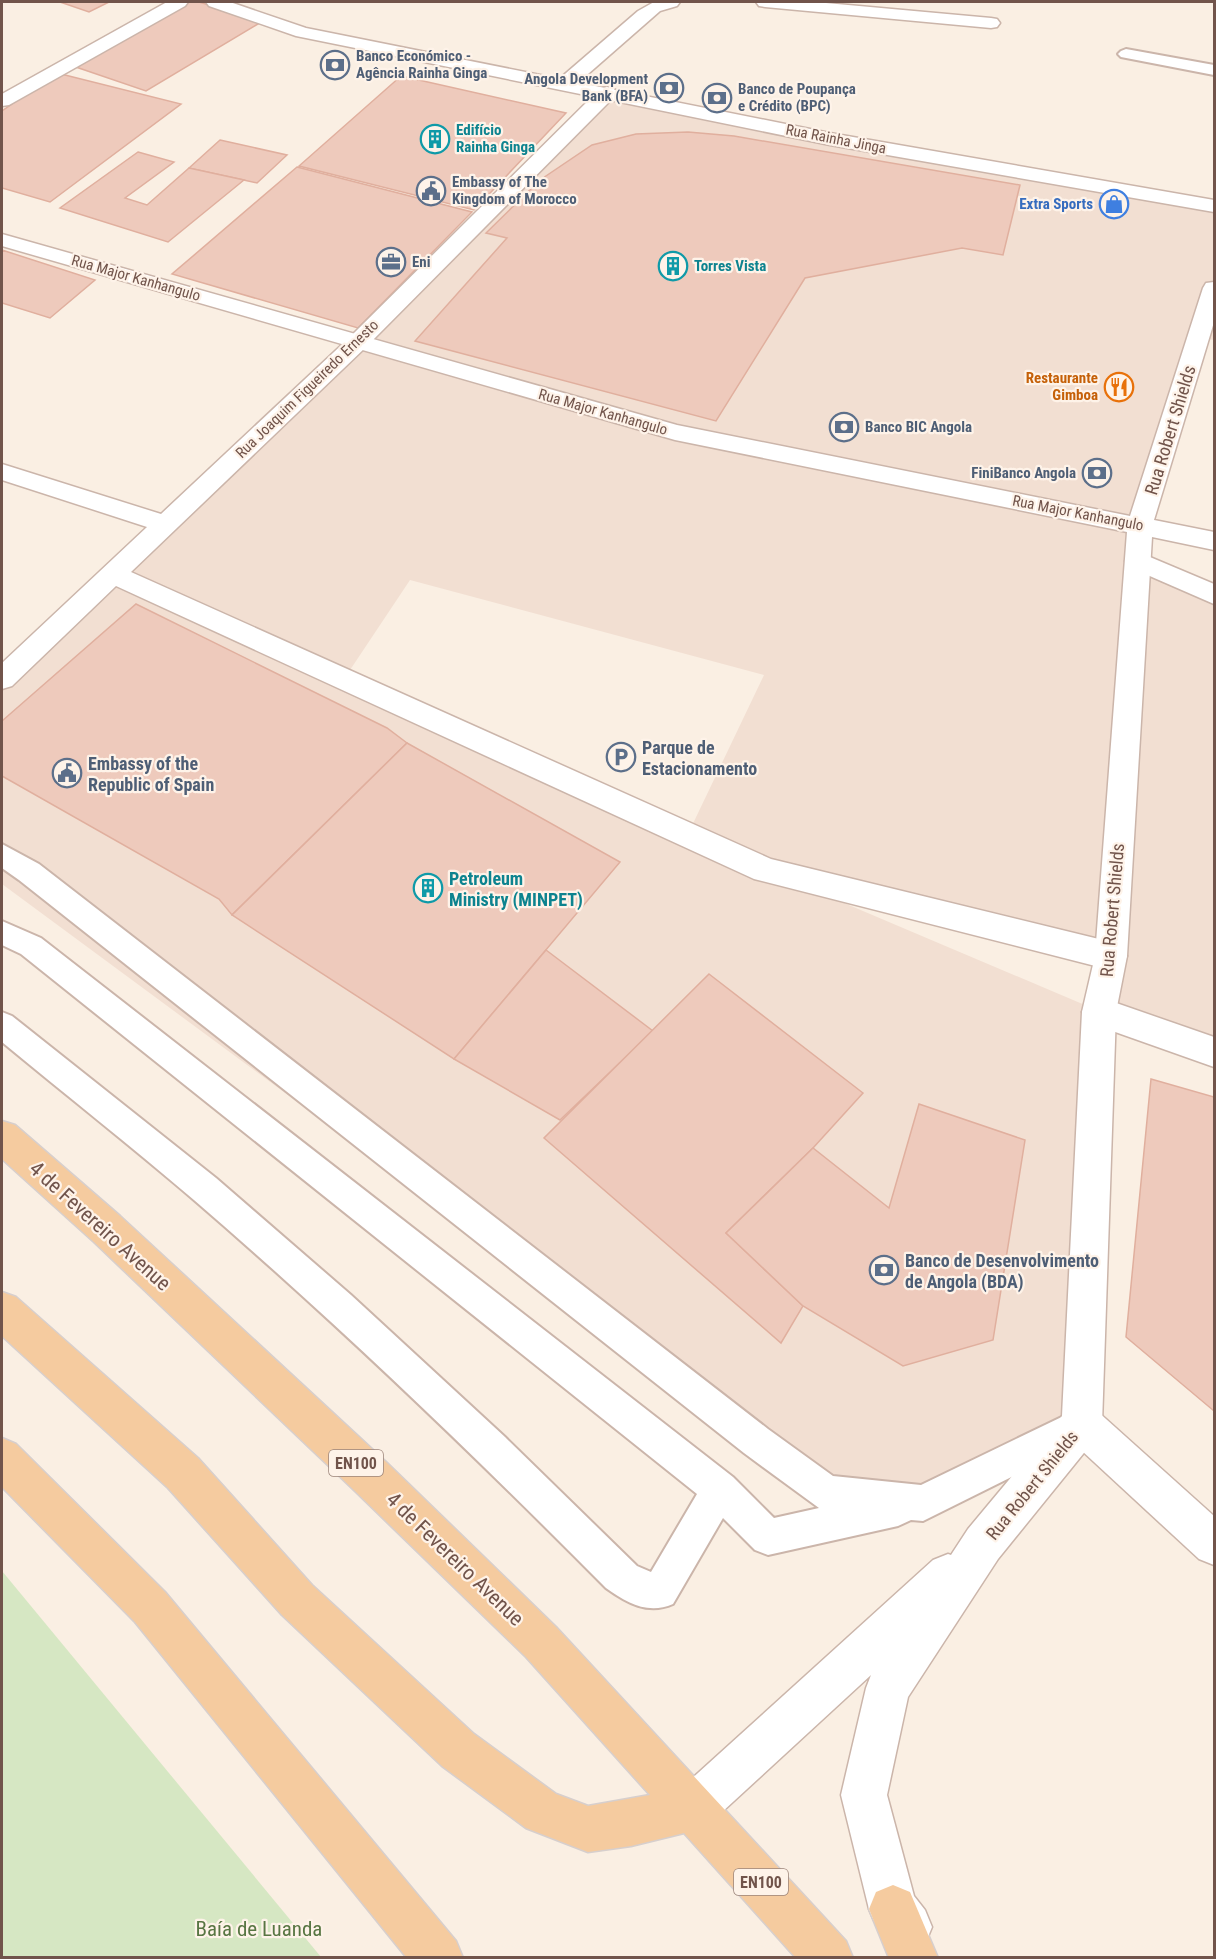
<svg xmlns="http://www.w3.org/2000/svg" width="1216" height="1959" viewBox="0 0 1216 1959" font-family="'Roboto Condensed',sans-serif">
	<rect width="100%" height="100%" fill="#faefe3"/>
	<path fill="#f2dfd2" fill-rule="evenodd" d="M607 93 830 139 1214 206V281L1206 312 1214 288V340L1200 338 1138 561 1214 595V1052L1100 1012 1082 1424 878 1504 827 1493 2 884V679L358 342ZM410 580 764 675 688 834 344 679ZM771 872 1110 956 1099 1011Z"/>
	<path fill="#d6e7c3" d="M2 1571 321 1957H2Z"/>
	<g fill="#eecabc" stroke="#e0af9e" stroke-width="1.5">
		<path d="M60 2H109L89 12Z"/>
		<path d="M184 2H199L263 21 146 91 70 65Z"/>
		<path d="M57 73 181 104 50 202 2 188V111Z"/>
		<path d="M401 76 566 113 474 210 299 166Z"/>
		<path d="M688 132 734 136 1020 185 1003 255 962 248 805 278 716 421 415 341 507 238 486 233 540 180 592 145 636 134Z"/>
		<path d="M220 140 287 155 257 183 189 168Z"/>
		<path d="M138 152 174 162 125 198 147 205 189 168 244 180 168 242 60 208Z"/>
		<path d="M297 167 472 212 358 328 172 274Z"/>
		<path d="M2 250 95 280 50 318 2 303Z"/>
		<path d="M136 604 387 728 407 743 232 915 219 899 2 776V721Z"/>
		<path d="M407 743 620 862 454 1059 232 915Z"/>
		<path d="M546 950 653 1031 560 1120 454 1059Z"/>
		<path d="M709 974 863 1093 813 1148 726 1233 803 1306 781 1343 544 1138Z"/>
		<path d="M1151 1079 1214 1097V1411L1126 1337Z"/>
		<path d="M919 1104 1025 1140 993 1340 903 1366 803 1306 726 1233 813 1148 889 1208Z"/>
	</g>
	<g fill="none" stroke-linecap="round" stroke-linejoin="round">
		<g stroke="#cbb5aa" stroke-width="4">
			<g id="service">
				<path d="M1126 49 1214 65V75L1121 57 1118 54 1121 51Z"/>
				<path d="M2 844 39 864 768 1429 833 1476 921 1485 1072 1412 1084 1417 1089 1429 1084 1441 923 1521 911 1520 898 1526 768 1555 755 1550 723 1518 673 1604C648 1615 627 1603 606 1588 473 1454 337 1323 194 1200 131 1146 66 1095 2 1042V1012L12 1016 216 1178 351 1295 505 1437 637 1566 651 1572 697 1494 21 954 2 945V921L41 938 733 1477 774 1518 819 1508 744 1453 19 880 2 868Z"/>
			</g>
		</g>
		<g stroke="#cbb5aa" stroke-width="3">
			<g id="minor">
				<path d="M167 2H188L185 6 9 105 2 106V94Z"/>
				<path d="M654 2H680L677 6 660 11 572 88H558L556 84 558 80 638 11Z"/>
				<path d="M756 2H815L991 18 997 19 1000 23 997 27 991 28 765 7 759 6Z"/>
				<path d="M607 87 614 89 616 93 614 97 366 347 131 572 771 859 1111 942 1123 946 1127 956 1123 966 1111 970 754 879 116 586 12 686 2 689V663L147 527 2 480V464L161 514 350 337 600 89Z"/>
				<path d="M1138 552 1214 584V604L1129 567 1125 561 1129 555Z"/>
				<path d="M1099 997 1214 1037V1067L1087 1022 1082 1012 1087 1002Z"/>
				<path d="M1082 1404 1096 1410 1214 1516V1565L1199 1559 1068 1438 1062 1424 1068 1410Z"/>
			</g>
		</g>
		<g stroke="#cbb5aa" stroke-width="3">
			<g id="tertiary">
				<path d="M206 2H230L306 28 830 133 1214 200V212L830 145 380 53 296 36 209 6Z"/>
				<path d="M2 234 677 425 1130 516 1203 288 1206 283 1214 282V322L1154 520 1214 532V550L1152 537 1127 956 1116 1012 1102 1424 1096 1438 998 1559 908 1697 887 1795 914 1896 925 1910 932 1927 925 1944 908 1951C885 1942 878 1931 869 1909L841 1795 866 1688 871 1675 709 1824 693 1831 677 1824 670 1808 677 1792 933 1560 948 1554 951 1555 968 1529 1062 1416 1082 1012 1095 956 1127 532 675 440 2 246Z"/>
			</g>
		</g>
		<g stroke="#d7cfcd" stroke-width="3">
			<g id="primary">
				<path d="M2 1121 15 1125 120 1216 385 1461 556 1627 846 1941 853 1958H796L684 1833 631 1846 588 1852 526 1828 442 1766 282 1615 168 1488 2 1336V1292L16 1297 198 1458 312 1585 474 1734 556 1794 588 1806 650 1795 526 1657 355 1491 94 1242 2 1159Z"/>
				<path d="M2 1438 16 1444 165 1592 456 1941 463 1958H407L135 1622 2 1487Z"/>
				<path d="M893 1885 910 1892 938 1958H889L869 1909 876 1892Z"/>
			</g>
		</g>
		<use href="#service" fill="#fff" fill-rule="evenodd"/>
		<use href="#minor" fill="#fff" fill-rule="evenodd"/>
		<use href="#tertiary" fill="#fff" fill-rule="evenodd"/>
		<use href="#primary" fill="#f5cb9f" fill-rule="evenodd"/>
	</g>
	<defs>
		<g id="bank-ring" transform="scale(1.5)"><circle r="9.5" fill="#fef3e9" stroke="#5c6f8a" stroke-width="1.5"/><path d="M-6-4H6V4H-6ZM0-2.3a2.3 2.3 0 1 0 0 4.6a2.3 2.3 0 1 0 0-4.6Z" fill="#5c6f8a"/></g>
		<g id="building-ring" transform="scale(1.5)"><circle r="9.5" fill="#fef3e9" stroke="#0f9aa8" stroke-width="1.5"/><path d="M-4-6H4V6H1V3H-1V6H-4ZM-2.5-4.3h1.7v1.8h-1.7ZM.8-4.3h1.7v1.8H.8ZM-2.5-1h1.7V.8h-1.7ZM.8-1h1.7V.8H.8Z" fill="#0f9aa8"/></g>
		<g id="civic-ring" transform="scale(1.5)"><circle r="9.5" fill="#fef3e9" stroke="#5c6f8a" stroke-width="1.5"/><path d="M-.6-6.5H3V-4.5H.6V-3L4-1V1h2V6H-6V1h2V-1L-.6-3ZM-1.2 2.5V6h2.4V2.5Z" fill="#5c6f8a"/></g>
		<g id="shop-ring" transform="scale(1.5)"><circle r="9.5" fill="#fef3e9" stroke="#3f7fe0" stroke-width="1.5"/><path d="M-5-2.5h2.3a2.7 3.5 0 0 1 5.4 0H5L5.5 6h-11ZM-1.5-2.5h3a1.5 2.3 0 0 0-3 0Z" fill="#3f7fe0"/></g>
		<g id="office-ring" transform="scale(1.5)"><circle r="9.5" fill="#fef3e9" stroke="#5c6f8a" stroke-width="1.5"/><path d="M-6-3h4V-5.5h4V-3h4V5H-6ZM-1-4.5V-3h2v-1.5ZM-6 0V1H6V0Z" fill="#5c6f8a"/></g>
		<g id="restaurant-ring" transform="scale(1.5)"><circle r="9.5" fill="#fef3e9" stroke="#e8710a" stroke-width="1.5"/><path d="M-5-6h1v4h1v-4h1v4h1v-4h1v5L-1.5 .5V6h-2V.5L-5-1ZM5-6V6H3V1.5H1.5Q1.5-4 5-6Z" fill="#e8710a"/></g>
		<g id="parking-ring" transform="scale(1.5)"><circle r="9.5" fill="#fef3e9" stroke="#5c6f8a" stroke-width="1.5"/><path d="M-3.5-5.5H1a3.5 3.5 0 0 1 0 7H-1V5.5H-3.5ZM-1-3.4V-.6H.8a1.4 1.4 0 0 0 0-2.8Z" fill="#5c6f8a"/></g>
	</defs>
	<g fill-rule="evenodd">
		<use href="#bank-ring" x="335" y="65"/>
		<use href="#bank-ring" x="669" y="88"/>
		<use href="#bank-ring" x="717" y="98"/>
		<use href="#building-ring" x="435" y="139"/>
		<use href="#civic-ring" x="431" y="191"/>
		<use href="#shop-ring" x="1114" y="204"/>
		<use href="#office-ring" x="391" y="262"/>
		<use href="#building-ring" x="673" y="266"/>
		<use href="#restaurant-ring" x="1119" y="387"/>
		<use href="#bank-ring" x="844" y="427"/>
		<use href="#bank-ring" x="1097" y="473"/>
		<use href="#parking-ring" x="621" y="757"/>
		<use href="#civic-ring" x="67" y="773"/>
		<use href="#building-ring" x="428" y="888"/>
		<use href="#bank-ring" x="884" y="1270"/>
	</g>
	<g text-anchor="middle" dominant-baseline="central" stroke-width="4.5" stroke-linejoin="round" paint-order="stroke">
		<g font-size="15" font-weight="bold" fill="#4e5e75" stroke="#fef3e9" text-anchor="start">
			<text x="356" y="56">Banco Económico -<tspan x="356" dy="17">Agência Rainha Ginga</tspan></text>
			<text x="648" y="79" text-anchor="end">Angola Development<tspan x="648" dy="17">Bank (BFA)</tspan></text>
			<text x="738" y="89">Banco de Poupança<tspan x="738" dy="17">e Crédito (BPC)</tspan></text>
			<text x="452" y="182">Embassy of The<tspan x="452" dy="17">Kingdom of Morocco</tspan></text>
			<text x="412" y="262">Eni</text>
			<text x="865" y="427">Banco BIC Angola</text>
			<text x="1076" y="473" text-anchor="end">FiniBanco Angola</text>
		</g>
		<g font-size="15" font-weight="bold" fill="#0d838f" stroke="#fef3e9" text-anchor="start">
			<text x="456" y="130">Edifício<tspan x="456" dy="17">Rainha Ginga</tspan></text>
			<text x="694" y="266">Torres Vista</text>
		</g>
		<g font-size="15" fill="#71544b" stroke="#fef3e9">
			<text transform="translate(836 139) rotate(11)">Rua Rainha Jinga</text>
			<text transform="translate(136 278) rotate(16)">Rua Major Kanhangulo</text>
			<text transform="translate(307 389) rotate(-44)">Rua Joaquim Figueiredo Ernesto</text>
			<text transform="translate(603 412) rotate(16)">Rua Major Kanhangulo</text>
			<text transform="translate(1078 513) rotate(11)">Rua Major Kanhangulo</text>
		</g>
		<g font-size="15" font-weight="bold" fill="#366cbe" stroke="#fef3e9" text-anchor="end">
			<text x="1093" y="204">Extra Sports</text>
		</g>
		<g font-size="15" font-weight="bold" fill="#c56008" stroke="#fef3e9" text-anchor="end">
			<text x="1098" y="378">Restaurante<tspan x="1098" dy="17">Gimboa</tspan></text>
		</g>
		<g fill="#fef3e9" stroke="#9b847a" stroke-width="1.5">
			<rect x="329" y="1450" width="54" height="26" rx="4.5"/>
			<rect x="734" y="1869" width="54" height="26" rx="4.5"/>
		</g>
		<g font-size="16" font-weight="bold" fill="#71544b">
			<text x="356" y="1463">EN100</text>
			<text x="761" y="1882">EN100</text>
		</g>
		<g font-size="18" fill="#71544b" stroke="#fef3e9">
			<text transform="translate(1170 430) rotate(-73)">Rua Robert Shields</text>
			<text transform="translate(1112 910) rotate(-85)">Rua Robert Shields</text>
			<text transform="translate(1032 1485) rotate(-51)">Rua Robert Shields</text>
		</g>
		<g font-size="18" font-weight="bold" fill="#4e5e75" stroke="#fef3e9" text-anchor="start">
			<text x="642" y="747">Parque de<tspan x="642" dy="21">Estacionamento</tspan></text>
			<text x="88" y="763">Embassy of the<tspan x="88" dy="21">Republic of Spain</tspan></text>
			<text x="905" y="1260">Banco de Desenvolvimento<tspan x="905" dy="21">de Angola (BDA)</tspan></text>
		</g>
		<g font-size="18" font-weight="bold" fill="#0d838f" stroke="#fef3e9" text-anchor="start">
			<text x="449" y="878">Petroleum<tspan x="449" dy="21">Ministry (MINPET)</tspan></text>
		</g>
		<g font-size="21" fill="#71544b" stroke="#fef3e9">
			<text transform="translate(100 1226) rotate(42)">4 de Fevereiro Avenue</text>
			<text transform="translate(455 1559) rotate(44)">4 de Fevereiro Avenue</text>
		</g>
		<g font-size="21" fill="#587643" stroke="#fef3e9">
			<text x="259" y="1929">Baía de Luanda</text>
		</g>
	</g>
	<rect width="1216" height="1959" fill="none" stroke="#71544b" stroke-width="6"/>
</svg>
